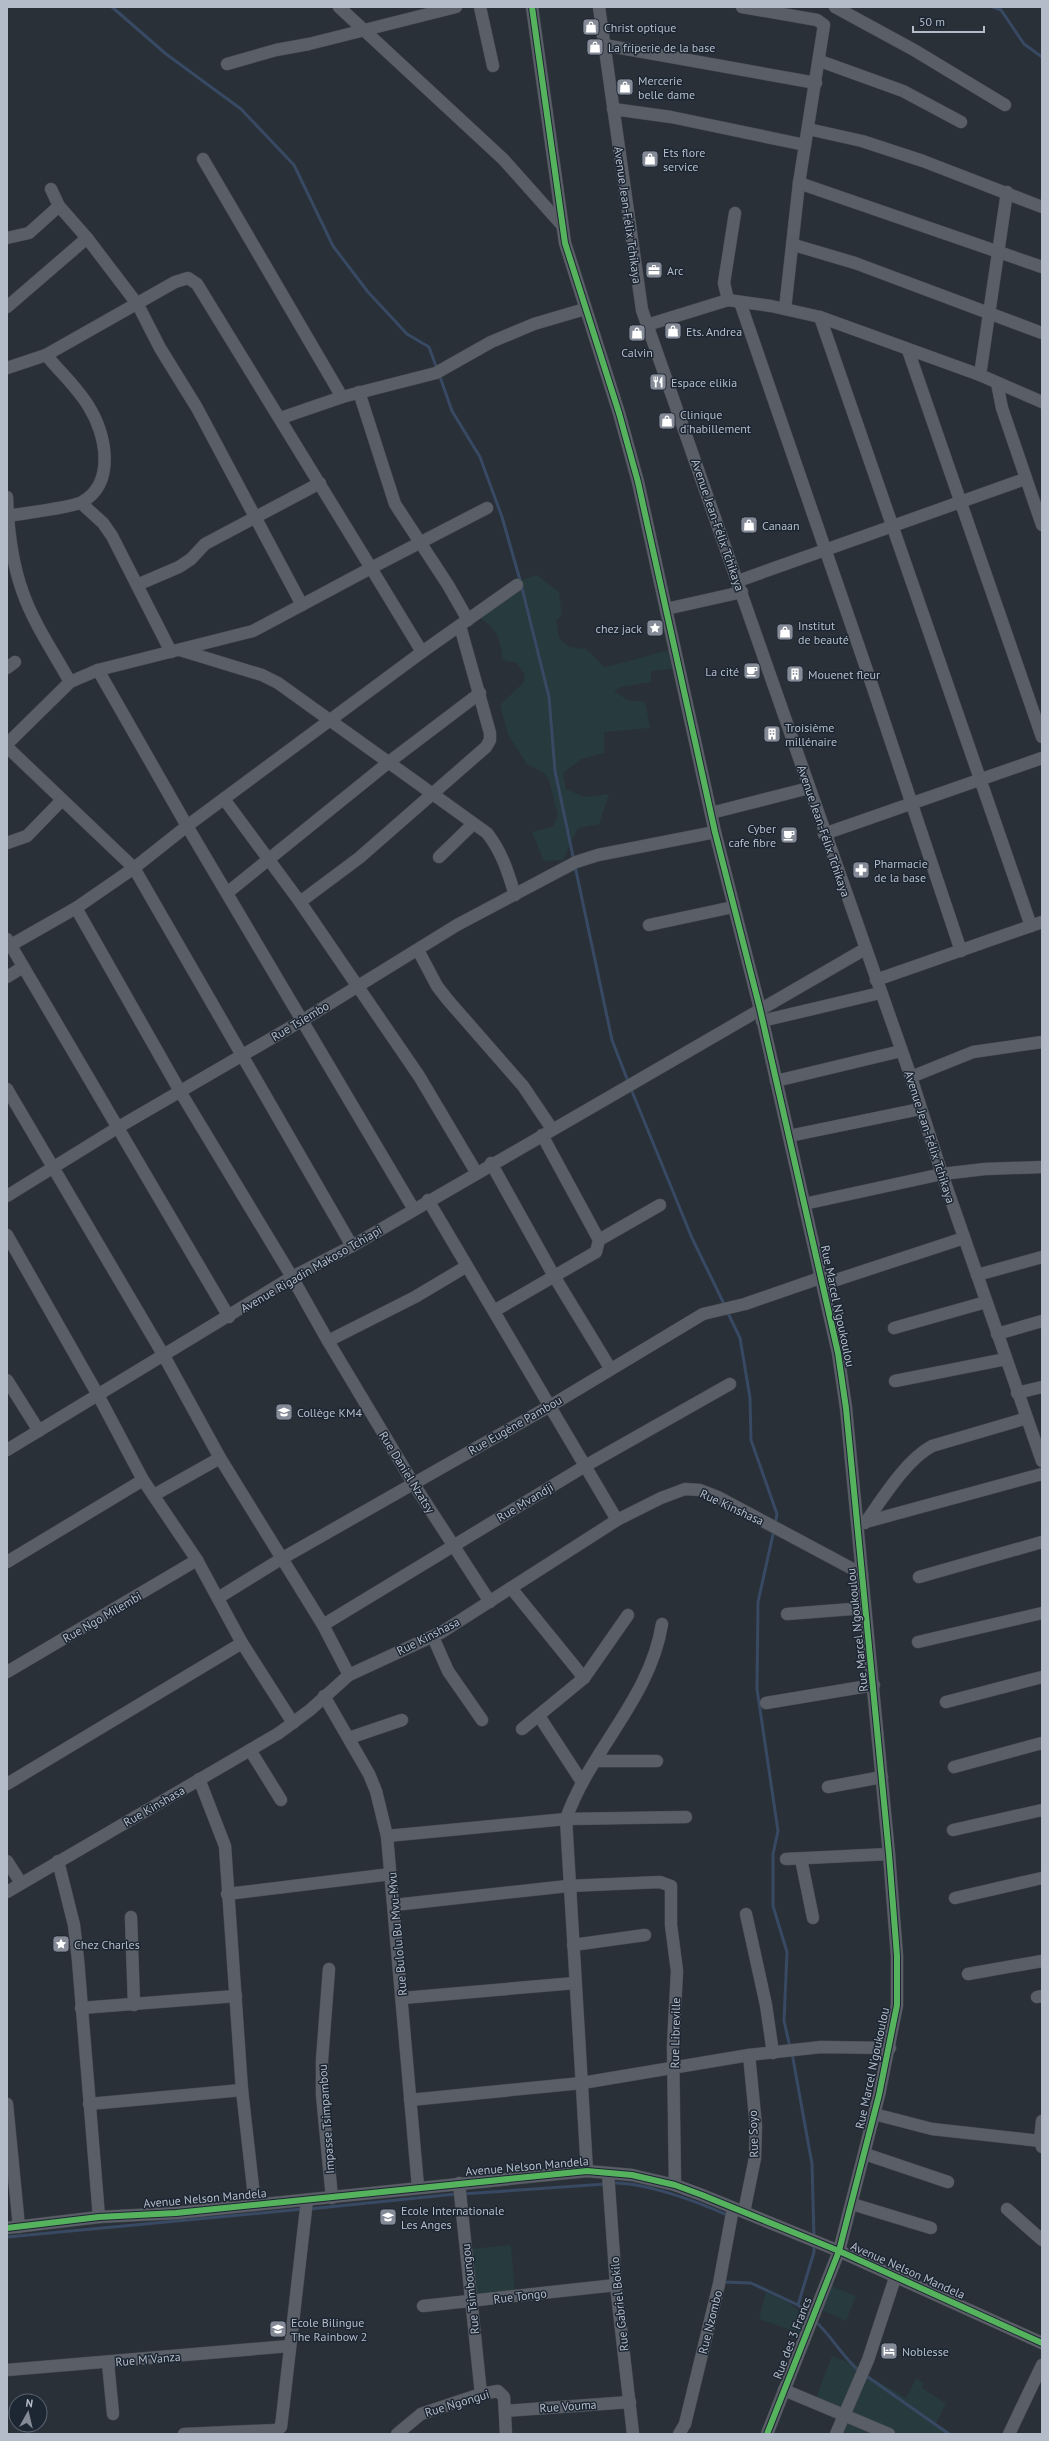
<svg xmlns="http://www.w3.org/2000/svg" width="1049" height="2441" viewBox="0 0 1049 2441" font-family="'PT Sans',sans-serif">
	<rect width="100%" height="100%" fill="#2a3038"/>
	<g fill="#273a3e">
		<path d="M537 575 559 592 562 615 556 621 559 638 569 647 586 649 604 667C628 663 650 653 674 650L678 668 651 671V682L621 687 614 691 628 700 645 702 650 728 604 732V753L581 759 563 773 566 789 584 797 609 794 599 824 578 828 563 860 544 861 532 832 553 827 558 816 549 780 544 773 527 764 508 735 500 705 524 682 525 675 517 663 503 660C499 634 497 628 474 614L515 582Z"/>
		<path d="M511 2245 515 2292 476 2296 469 2249Z"/>
		<path d="M829 2285 856 2296 846 2321 819 2309Z"/>
		<path d="M766 2292 790 2303 808 2319 802 2334 759 2319Z"/>
		<path d="M832 2356 860 2367 843 2410 816 2398Z"/>
		<path d="M866 2374 906 2398 916 2379 924 2383 922 2388 946 2404 935 2425 952 2434H900L850 2413Z"/>
		<path d="M845 2421 876 2434H840Z"/>
	</g>
	<g fill="none" stroke-linecap="round" stroke-linejoin="round">
		<g stroke="#384963" stroke-width="3">
			<path d="M112 7 166 54 241 109 294 165 333 246 368 292 407 334 429 347 437 369"/>
			<path d="M993 7 1001 10 1024 44 1042 57"/>
			<path d="M439 374 452 411 480 457 502 517 520 580 549 697 555 771 574 861"/>
			<path d="M575 866 612 1040 629 1084"/>
			<path d="M631 1089 692 1238 725 1306"/>
			<path d="M727 1311 740 1338 750 1398 751 1440 777 1514 775 1525"/>
			<path d="M774 1530 758 1602 757 1689 778 1831 773 1854V1906L787 1952 784 2021 790 2047"/>
			<path d="M792 2053 812 2164 814 2238"/>
			<path d="M612 2183C645 2182 699 2202 729 2216"/>
			<path d="M462 2194 606 2184"/>
			<path d="M309 2209 456 2194"/>
			<path d="M7 2237 303 2209"/>
			<path d="M723 2282 751 2283 798 2305 810 2316"/>
			<path d="M798 2305 814 2252V2245"/>
			<path d="M814 2320C832 2336 840 2354 859 2371"/>
			<path d="M865 2375 949 2434"/>
		</g>
		<g stroke="#484c53" stroke-width="13">
			<g id="minor">
				<path d="M339 7 503 159 561 224"/>
				<path d="M480 7 493 66"/>
				<path d="M532 7 565 243 619 413 638 482 715 832 760 1009 838 1353 846 1408 889 1854 897 1956V2005L879 2095 839 2251 767 2434"/>
				<path d="M599 7 642 310 911 1077 942 1174 1042 1461"/>
				<path d="M742 7 817 20 824 25 799 183 785 309"/>
				<path d="M835 7 914 50 1005 105"/>
				<path d="M604 45 816 83"/>
				<path d="M820 61 903 91 961 122"/>
				<path d="M227 64 276 50 309 44 456 7"/>
				<path d="M613 109 671 117 805 145"/>
				<path d="M808 129 862 141 923 161 1042 207"/>
				<path d="M203 159 342 397"/>
				<path d="M799 183 1042 267"/>
				<path d="M51 189 59 206 87 238 138 305 160 348 197 408 302 605"/>
				<path d="M7 238 29 233 59 206"/>
				<path d="M794 245 855 263 1042 333"/>
				<path d="M728 300 724 283 735 213"/>
				<path d="M740 302 872 685 961 951"/>
				<path d="M7 307 87 238"/>
				<path d="M820 317 1031 926"/>
				<path d="M647 325 728 300 771 306 820 317 980 375 1042 402"/>
				<path d="M908 350 1042 737"/>
				<path d="M7 368 46 355 175 282 188 278 197 284 371 568 487 508"/>
				<path d="M980 375 1007 192"/>
				<path d="M997 383 1002 408 1042 525"/>
				<path d="M359 392 395 504 448 585 468 620"/>
				<path d="M281 418 342 397 436 373 491 342 534 324 585 309"/>
				<path d="M7 497C8 529 12 563 23 593 34 624 54 653 70 682"/>
				<path d="M81 503 103 523 112 536 171 652"/>
				<path d="M8 516C24 513 70 508 82 502 116 483 106 434 89 407 78 388 60 372 46 355"/>
				<path d="M738 581 1025 479"/>
				<path d="M137 585 179 567 191 559 205 544 320 483"/>
				<path d="M666 609 742 592"/>
				<path d="M180 650 262 675 278 683 487 833C502 852 508 872 515 895"/>
				<path d="M7 668 15 662"/>
				<path d="M98 670 187 826 413 1208"/>
				<path d="M7 744 70 682 98 670 253 631 371 568 422 652"/>
				<path d="M7 747 134 868 352 1246"/>
				<path d="M224 799 300 902 419 1076 476 1172"/>
				<path d="M711 813 809 788"/>
				<path d="M824 834 1042 758"/>
				<path d="M7 843 27 836 62 800"/>
				<path d="M439 857 473 824"/>
				<path d="M227 893 389 762 480 693"/>
				<path d="M300 902 359 858 486 747 490 740V733L460 626"/>
				<path d="M76 908 181 1093 292 1277 328 1341 413 1483 490 1602"/>
				<path d="M649 925 733 907"/>
				<path d="M7 939 229 1317"/>
				<path d="M11 945 76 908 134 868 187 826 422 652 517 585"/>
				<path d="M418 950 437 986 447 999 523 1086 552 1129"/>
				<path d="M7 977 23 967"/>
				<path d="M876 980 1042 922"/>
				<path d="M762 1021 880 993"/>
				<path d="M911 1077 973 1052 1042 1042"/>
				<path d="M776 1081 901 1051"/>
				<path d="M7 1089 164 1356 220 1458 323 1625 349 1675"/>
				<path d="M789 1136 920 1109"/>
				<path d="M491 1163 554 1276 610 1368"/>
				<path d="M7 1196 117 1128 303 1020 457 925 576 862 598 855 715 832"/>
				<path d="M428 1200 617 1520"/>
				<path d="M804 1204 942 1174 985 1169 1042 1167"/>
				<path d="M7 1235 98 1395 143 1480 197 1560 242 1643 293 1723"/>
				<path d="M599 1240 660 1205"/>
				<path d="M977 1275 1042 1257"/>
				<path d="M824 1284 964 1238"/>
				<path d="M494 1311 596 1252 599 1240 542 1135"/>
				<path d="M894 1328 986 1302"/>
				<path d="M997 1334 1042 1321"/>
				<path d="M328 1341 415 1297 467 1266"/>
				<path d="M7 1380 39 1431"/>
				<path d="M895 1381 1006 1359"/>
				<path d="M1017 1393 1042 1387"/>
				<path d="M7 1450 292 1277 352 1246 865 949"/>
				<path d="M154 1495 220 1458"/>
				<path d="M862 1523 1042 1474"/>
				<path d="M865 1523C883 1498 906 1460 932 1446L1027 1418"/>
				<path d="M7 1562 143 1480"/>
				<path d="M919 1577 1042 1542"/>
				<path d="M511 1588 584 1678"/>
				<path d="M218 1598 281 1559 550 1406 703 1314 745 1304 823 1277"/>
				<path d="M787 1614 865 1608"/>
				<path d="M323 1625 585 1466 730 1384"/>
				<path d="M433 1637 448 1671 482 1720"/>
				<path d="M918 1642 1042 1613"/>
				<path d="M7 1672 197 1560"/>
				<path d="M324 1696 369 1774 376 1791 387 1836 418 2187"/>
				<path d="M946 1702 1042 1677"/>
				<path d="M766 1703 874 1685"/>
				<path d="M539 1716 582 1782"/>
				<path d="M522 1729 584 1678 628 1615"/>
				<path d="M349 1738 402 1720"/>
				<path d="M250 1750 281 1800"/>
				<path d="M596 1761H657"/>
				<path d="M954 1767 1042 1743"/>
				<path d="M199 1779 225 1846 242 2090 255 2205"/>
				<path d="M7 1784 242 1643"/>
				<path d="M828 1787 882 1777"/>
				<path d="M953 1830 1042 1810"/>
				<path d="M387 1836 566 1819 686 1817"/>
				<path d="M786 1859 889 1854"/>
				<path d="M801 1859 813 1918"/>
				<path d="M7 1861 21 1883"/>
				<path d="M58 1861 74 1925 78 1960 99 2217"/>
				<path d="M7 1892 279 1733 310 1710 349 1675 442 1632 617 1520 661 1498 685 1489 700 1490 718 1497 862 1574"/>
				<path d="M227 1894 391 1874"/>
				<path d="M955 1898 1042 1878"/>
				<path d="M394 1905 568 1886 660 1882 671 1886V1925L677 1971 673 2046 675 2185"/>
				<path d="M746 1914 766 2005 773 2053"/>
				<path d="M131 1917 134 2005"/>
				<path d="M573 1945 645 1935"/>
				<path d="M329 1969 322 2060V2095L332 2198"/>
				<path d="M968 1974 1042 1961"/>
				<path d="M1037 1997 1042 1996"/>
				<path d="M403 1998 575 1983"/>
				<path d="M81 2008 236 1996"/>
				<path d="M410 2100 582 2083 749 2055 821 2047 890 2048"/>
				<path d="M7 2104 19 2227"/>
				<path d="M89 2104 242 2090"/>
				<path d="M874 2114 932 2129 1040 2141"/>
				<path d="M1042 2147 1040 2141 1042 2121"/>
				<path d="M865 2154 948 2182"/>
				<path d="M587 2171 566 1819C590 1750 650 1699 662 1624"/>
				<path d="M608 2173 616 2285 633 2434"/>
				<path d="M459 2183 481 2394"/>
				<path d="M852 2204 931 2228"/>
				<path d="M1007 2209 1042 2240"/>
				<path d="M744 2212 755 2158 756 2126 749 2055"/>
				<path d="M7 2228 99 2217 176 2213 587 2171 632 2175 675 2185 702 2195 839 2251 1042 2343"/>
				<path d="M423 2306 616 2285"/>
				<path d="M108 2363 113 2414"/>
				<path d="M7 2370 290 2346"/>
				<path d="M784 2390 889 2434"/>
				<path d="M505 2411 630 2402"/>
				<path d="M184 2434 276 2430 281 2427 307 2200"/>
				<path d="M397 2434 421 2414 481 2394 498 2391 504 2397 506 2434"/>
				<path d="M679 2434 685 2424 719 2284 733 2208"/>
				<path d="M836 2434 868 2360 895 2278"/>
				<path d="M1009 2434 1042 2365"/>
			</g>
		</g>
		<use href="#minor" stroke="#5a5e66" stroke-width="12"/>
		<g stroke="#1d2633" stroke-width="8">
			<g id="cycleway">
				<path d="M532 7 565 243 619 413 638 482 715 832 760 1009 838 1353 846 1408 889 1854 897 1956V2005L879 2095 839 2251 767 2434"/>
				<path d="M7 2228 99 2217 176 2213 587 2171 632 2175 675 2185 702 2195 839 2251 1042 2343"/>
			</g>
		</g>
		<use href="#cycleway" stroke="#56b35d" stroke-width="6"/>
	</g>
	<defs>
		<g id="shop-square" transform="scale(0.9)"><rect x="-9" y="-9" width="18" height="18" rx="4" fill="#848b96" stroke="#1d2633"/><path d="M-5-2.5h2.3a2.7 3.5 0 0 1 5.4 0H5L5.5 6h-11ZM-1.5-2.5h3a1.5 2.3 0 0 0-3 0Z" fill="#fff"/></g>
		<g id="office-square" transform="scale(0.9)"><rect x="-9" y="-9" width="18" height="18" rx="4" fill="#848b96" stroke="#1d2633"/><path d="M-6-3h4V-5.5h4V-3h4V5H-6ZM-1-4.5V-3h2v-1.5ZM-6 0V1H6V0Z" fill="#fff"/></g>
		<g id="restaurant-square" transform="scale(0.9)"><rect x="-9" y="-9" width="18" height="18" rx="4" fill="#848b96" stroke="#1d2633"/><path d="M-5-6h1v4h1v-4h1v4h1v-4h1v5L-1.5 .5V6h-2V.5L-5-1ZM5-6V6H3V1.5H1.5Q1.5-4 5-6Z" fill="#fff"/></g>
		<g id="sight-square" transform="scale(0.9)"><rect x="-9" y="-9" width="18" height="18" rx="4" fill="#848b96" stroke="#1d2633"/><path d="M0-6L1.8-2.2L6-1.7L2.9 1.2L3.7 5.4L0 3.3L-3.7 5.4L-2.9 1.2L-6-1.7L-1.8-2.2Z" fill="#fff"/></g>
		<g id="cafe-square" transform="scale(0.9)"><rect x="-9" y="-9" width="18" height="18" rx="4" fill="#848b96" stroke="#1d2633"/><path d="M-5.5-4.5H6V0H3Q3 3.5 0 3.5H-2.5Q-5.5 3.5-5.5 0ZM3-3.2v2h1.7v-2ZM-6 4.5H4V6H-6Z" fill="#fff"/></g>
		<g id="building-square" transform="scale(0.9)"><rect x="-9" y="-9" width="18" height="18" rx="4" fill="#848b96" stroke="#1d2633"/><path d="M-4-6H4V6H1V3H-1V6H-4ZM-2.5-4.3h1.7v1.8h-1.7ZM.8-4.3h1.7v1.8H.8ZM-2.5-1h1.7V.8h-1.7ZM.8-1h1.7V.8H.8Z" fill="#fff"/></g>
		<g id="pharmacy-square" transform="scale(0.9)"><rect x="-9" y="-9" width="18" height="18" rx="4" fill="#848b96" stroke="#1d2633"/><path d="M-2-6h4v4h4v4h-4v4h-4v-4h-4v-4h4Z" fill="#fff"/></g>
		<g id="school-square" transform="scale(0.9)"><rect x="-9" y="-9" width="18" height="18" rx="4" fill="#848b96" stroke="#1d2633"/><path d="M0-5L7-2L0 1L-7-2ZM-4 1L0 2.5L4 1V4Q0 6-4 4Z" fill="#fff"/></g>
		<g id="hotel-square" transform="scale(0.9)"><rect x="-9" y="-9" width="18" height="18" rx="4" fill="#848b96" stroke="#1d2633"/><path d="M-6-4.5h1.5V1H6V5H4.5V3h-9V5H-6ZM-4 0a1.8 1.8 0 1 1 3.6 0ZM.5 0V-2.5h3Q6-2.5 6 0Z" fill="#fff"/></g>
	</defs>
	<g fill-rule="evenodd">
		<use href="#shop-square" x="591" y="27"/>
		<use href="#shop-square" x="595" y="47"/>
		<use href="#shop-square" x="625" y="87"/>
		<use href="#shop-square" x="650" y="159"/>
		<use href="#office-square" x="654" y="270"/>
		<use href="#shop-square" x="673" y="331"/>
		<use href="#shop-square" x="637" y="333"/>
		<use href="#restaurant-square" x="658" y="382"/>
		<use href="#shop-square" x="667" y="421"/>
		<use href="#shop-square" x="749" y="525"/>
		<use href="#sight-square" x="655" y="628"/>
		<use href="#shop-square" x="785" y="632"/>
		<use href="#cafe-square" x="752" y="671"/>
		<use href="#building-square" x="795" y="674"/>
		<use href="#building-square" x="772" y="734"/>
		<use href="#cafe-square" x="789" y="835"/>
		<use href="#pharmacy-square" x="861" y="870"/>
		<use href="#school-square" x="284" y="1412"/>
		<use href="#sight-square" x="61" y="1944"/>
		<use href="#school-square" x="388" y="2217"/>
		<use href="#school-square" x="278" y="2329"/>
		<use href="#hotel-square" x="889" y="2351"/>
	</g>
	<g text-anchor="middle" dominant-baseline="central" stroke-width="3" stroke-linejoin="round" paint-order="stroke">
		<g font-size="12" fill="#b4bcc9" stroke="#1d2633" text-anchor="start">
			<text x="604" y="27">Christ optique</text>
			<text x="608" y="47">La friperie de la base</text>
			<text x="638" y="80">Mercerie<tspan x="638" dy="14">belle dame</tspan></text>
			<text x="663" y="152">Ets flore<tspan x="663" dy="14">service</tspan></text>
			<text x="667" y="270">Arc</text>
			<text x="686" y="331">Ets. Andrea</text>
			<text x="637" y="352" text-anchor="middle">Calvin</text>
			<text x="671" y="382">Espace elikia</text>
			<text x="680" y="414">Clinique<tspan x="680" dy="14">d'habillement</tspan></text>
			<text x="762" y="525">Canaan</text>
			<text x="798" y="625">Institut<tspan x="798" dy="14">de beauté</tspan></text>
			<text x="642" y="628" text-anchor="end">chez jack</text>
			<text x="739" y="671" text-anchor="end">La cité</text>
			<text x="808" y="674">Mouenet fleur</text>
			<text x="785" y="727">Troisième<tspan x="785" dy="14">millénaire</tspan></text>
			<text x="776" y="828" text-anchor="end">Cyber<tspan x="776" dy="14">cafe fibre</tspan></text>
			<text x="874" y="863">Pharmacie<tspan x="874" dy="14">de la base</tspan></text>
			<text x="297" y="1412">Collège KM4</text>
			<text x="74" y="1944">Chez Charles</text>
			<text x="401" y="2210">Ecole Internationale<tspan x="401" dy="14">Les Anges</tspan></text>
			<text x="291" y="2322">Ecole Bilingue<tspan x="291" dy="14">The Rainbow 2</tspan></text>
			<text x="902" y="2351">Noblesse</text>
		</g>
		<g font-size="12" fill="#b4bcc9" stroke="#1d2633">
			<text transform="translate(628 215) rotate(82)">Avenue Jean-Félix Tchikaya</text>
			<text transform="translate(718 525) rotate(71)">Avenue Jean-Félix Tchikaya</text>
			<text transform="translate(824 831) rotate(71)">Avenue Jean-Félix Tchikaya</text>
			<text transform="translate(300 1021) rotate(-31)">Rue Tsiembo</text>
			<text transform="translate(930 1137) rotate(72)">Avenue Jean-Félix Tchikaya</text>
			<text transform="translate(311 1269) rotate(-30)">Avenue Rigadin Makoso Tchiapi</text>
			<text transform="translate(838 1306) rotate(78)">Rue Marcel N'goukoulou</text>
			<text transform="translate(515 1425) rotate(-30)">Rue Eugène Pambou</text>
			<text transform="translate(407 1472) rotate(58)">Rue Daniel Nzatsy</text>
			<text transform="translate(525 1502) rotate(-31)">Rue Mvandji</text>
			<text transform="translate(732 1507) rotate(25)">Rue Kinshasa</text>
			<text transform="translate(102 1617) rotate(-30)">Rue Ngo Milembi</text>
			<text transform="translate(857 1630) rotate(-96)">Rue Marcel N'goukoulou</text>
			<text transform="translate(428 1636) rotate(-27)">Rue Kinshasa</text>
			<text transform="translate(154 1806) rotate(-30)">Rue Kinshasa</text>
			<text transform="translate(397 1934) rotate(-95)">Rue Bulolu Bu Mvu-Mvu</text>
			<text transform="translate(675 2033) rotate(-89)">Rue Libreville</text>
			<text transform="translate(872 2068) rotate(-78)">Rue Marcel N'goukoulou</text>
			<text transform="translate(326 2119) rotate(-94)">Impasse Tsimpambou</text>
			<text transform="translate(753 2134) rotate(-92)">Rue Soyo</text>
			<text transform="translate(527 2166) rotate(-5)">Avenue Nelson Mandela</text>
			<text transform="translate(205 2198) rotate(-5)">Avenue Nelson Mandela</text>
			<text transform="translate(908 2270) rotate(24)">Avenue Nelson Mandela</text>
			<text transform="translate(470 2289) rotate(-96)">Rue Tsimboungou</text>
			<text transform="translate(520 2296) rotate(-7)">Rue Tongo</text>
			<text transform="translate(619 2304) rotate(-96)">Rue Gabriel Bokilo</text>
			<text transform="translate(710 2322) rotate(-76)">Rue Nzombo</text>
			<text transform="translate(792 2338) rotate(-69)">Rue des 3 Francs</text>
			<text transform="translate(148 2359) rotate(-5)">Rue M'Vanza</text>
			<text transform="translate(457 2403) rotate(-17)">Rue Ngongui</text>
			<text transform="translate(568 2406) rotate(-4)">Rue Vouma</text>
		</g>
	</g>
	<rect width="1049" height="2441" fill="none" stroke="#b4bcc9" stroke-width="16"/>
	<g transform="translate(28 2413) rotate(8)"><circle r="19" fill="#1d2633" stroke="#59626f"/>
	<path d="M0-3L7 15L0 10L-7 15Z" fill="#848b96"/>
	<text y="-6" font-size="11" font-weight="bold" text-anchor="middle" fill="#b4bcc9">N</text>
	</g>
	<path d="M913 26v6h71v-6" fill="none" stroke="#b4bcc9" stroke-width="2"/>
	<text x="919" y="26" font-size="12" fill="#b4bcc9" stroke="#1d2633" stroke-width="3" paint-order="stroke">50 m</text>
</svg>
